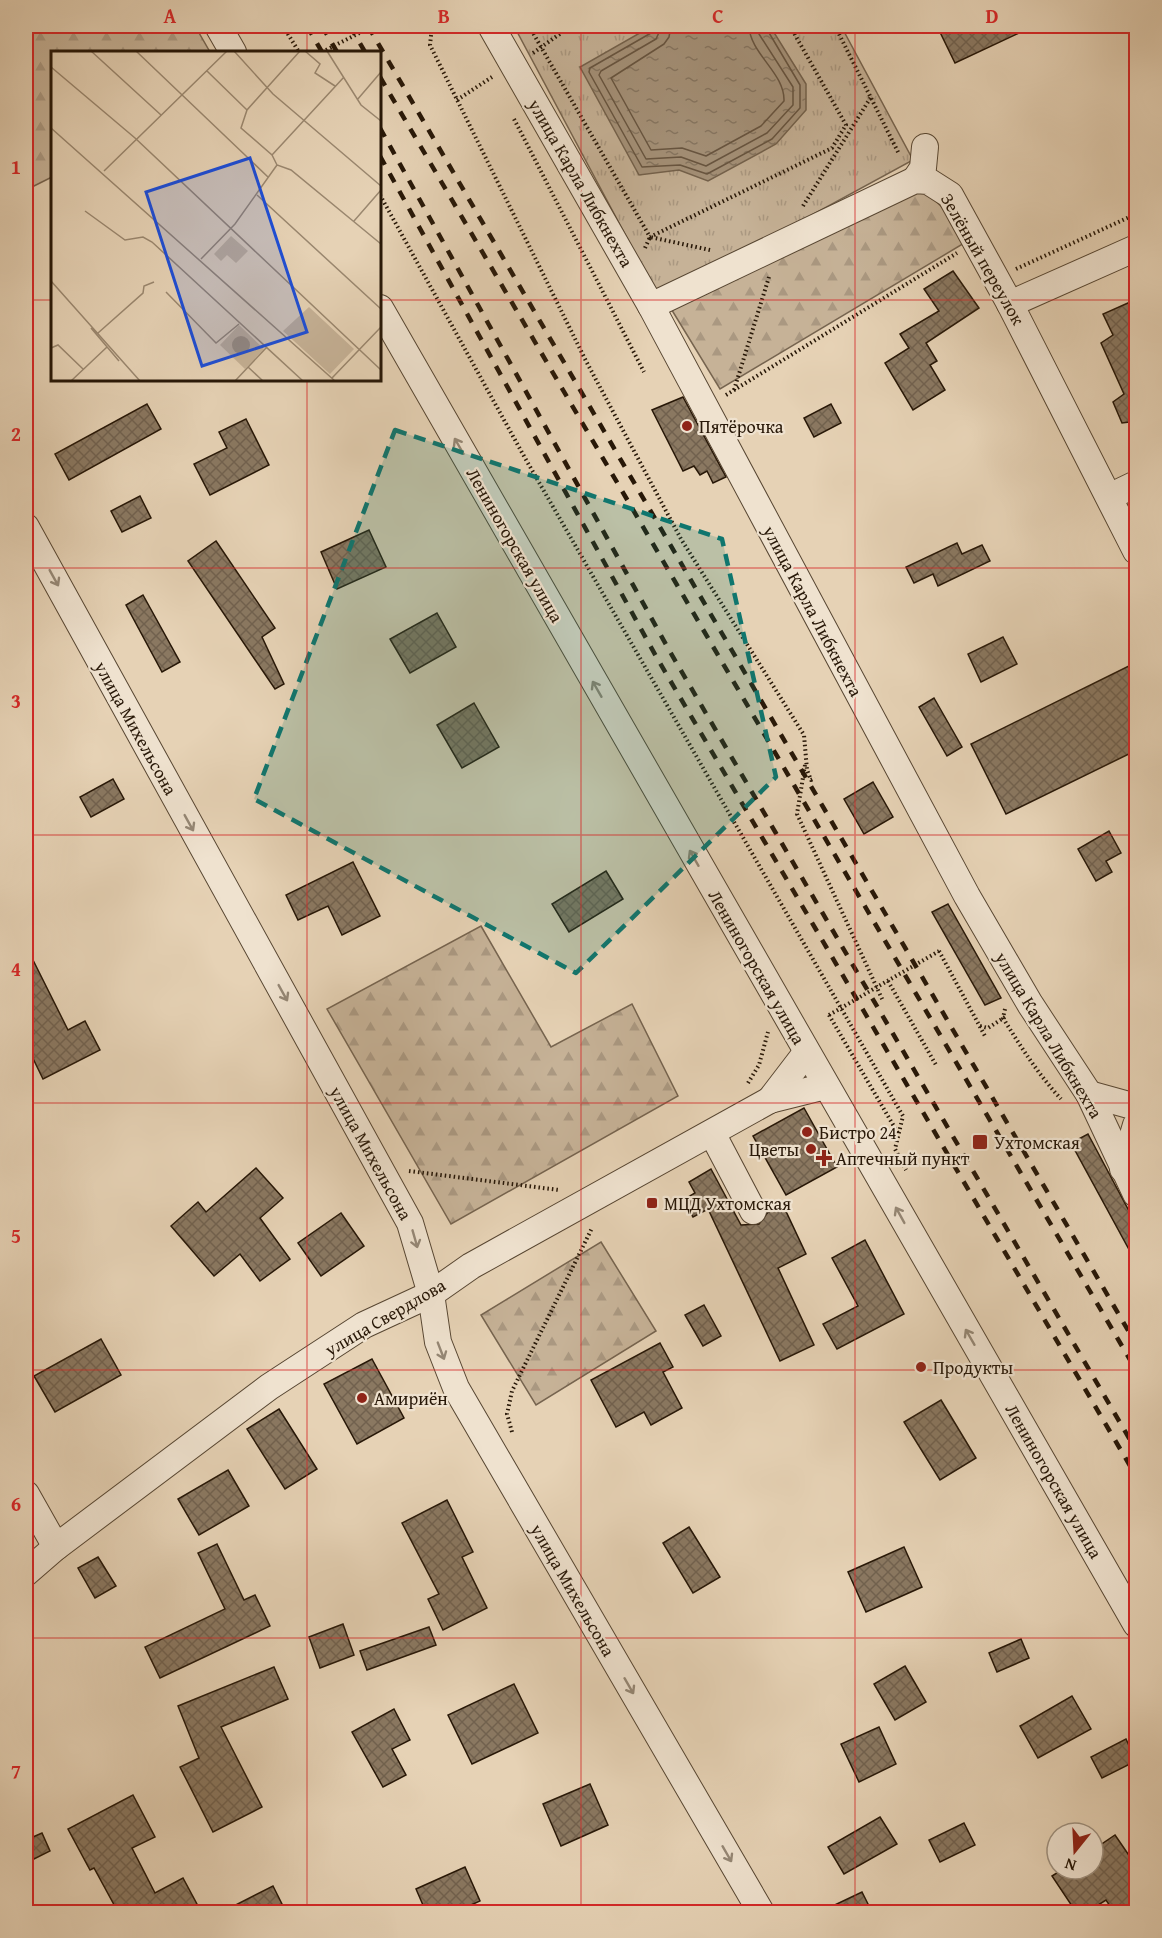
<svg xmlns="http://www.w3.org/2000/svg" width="1162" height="1938" viewBox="0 0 1162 1938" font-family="'Gentium Book Plus',serif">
	<defs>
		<pattern id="forest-firs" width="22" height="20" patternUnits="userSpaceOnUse" patternTransform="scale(1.5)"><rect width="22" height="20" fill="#c6b297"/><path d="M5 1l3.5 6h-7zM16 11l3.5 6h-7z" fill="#aa9881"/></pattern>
		<pattern id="park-tufts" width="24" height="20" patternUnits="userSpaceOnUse" patternTransform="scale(1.5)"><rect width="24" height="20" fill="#c6b297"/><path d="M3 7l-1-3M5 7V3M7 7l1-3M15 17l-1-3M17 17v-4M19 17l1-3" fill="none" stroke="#aa9881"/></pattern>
		<pattern id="water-ripples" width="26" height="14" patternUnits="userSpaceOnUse" patternTransform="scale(1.5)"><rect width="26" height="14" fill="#a5927a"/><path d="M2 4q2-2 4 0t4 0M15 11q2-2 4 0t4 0" fill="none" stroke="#867662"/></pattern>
		<pattern id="building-cross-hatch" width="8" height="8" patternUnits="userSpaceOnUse" patternTransform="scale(1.5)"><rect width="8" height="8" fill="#8a7861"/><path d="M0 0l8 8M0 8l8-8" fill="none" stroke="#71614e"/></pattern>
	</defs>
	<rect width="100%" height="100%" fill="#e6d2b5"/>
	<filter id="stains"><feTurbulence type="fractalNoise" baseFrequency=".00333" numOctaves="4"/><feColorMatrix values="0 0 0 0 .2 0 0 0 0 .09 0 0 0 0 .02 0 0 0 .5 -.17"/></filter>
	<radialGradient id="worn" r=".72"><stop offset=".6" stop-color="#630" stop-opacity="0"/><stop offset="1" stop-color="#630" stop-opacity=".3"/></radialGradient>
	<g fill="url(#forest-firs)" stroke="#76644f" stroke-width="1.5">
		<path d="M26 26H195L210 52H52V177L26 190Z"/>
		<path d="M921 187 946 211 966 242 720 389 670 307Z"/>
		<path d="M481 926 551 1047 632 1004 678 1096 451 1224 327 1009Z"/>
		<path d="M601 1242 656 1331 536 1405 481 1315Z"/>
	</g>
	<path fill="url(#park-tufts)" stroke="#76644f" stroke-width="1.5" d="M514 26H841L913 160 659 298Z"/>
	<path fill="url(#water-ripples)" stroke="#73614c" stroke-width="1.5" d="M652 26H770L806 84V110L776 144 708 181 679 170 639 175 580 67Z"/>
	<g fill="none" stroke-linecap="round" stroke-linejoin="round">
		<g stroke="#665440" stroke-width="1.5">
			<path d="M654 26 651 33 590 68 589 72 642 167 680 165 707 174 772 139 800 108V85L765 26"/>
			<path d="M662 26 656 39 601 71 599 75 646 159 681 157 706 166 767 133 793 105V87L759 34 758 26"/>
			<path d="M671 26 669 37 664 44 611 78 651 150 682 148 706 156 761 126 784 101C785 73 750 54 749 26"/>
		</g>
	</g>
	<g fill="url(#building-cross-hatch)" stroke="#271707" stroke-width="1.5">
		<path d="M937 26H1034L955 63Z"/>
		<path d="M953 271 979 308 926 343 937 361 930 365 945 390 913 410 885 363 909 348 900 334 939 311 924 289Z"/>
		<path d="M1137 299V421L1122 423 1113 402 1124 394 1101 343 1113 335 1103 314Z"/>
		<path d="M683 397 726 477 713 483 707 471 700 475 694 466 683 471 652 410Z"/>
		<path d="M147 404 161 429 69 480 55 454Z"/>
		<path d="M831 404 841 423 814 437 804 418Z"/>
		<path d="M246 419 269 465 210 495 194 464 227 448 219 432Z"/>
		<path d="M140 496 151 518 122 532 111 511Z"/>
		<path d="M369 530 386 567 337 589 321 552Z"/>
		<path d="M216 541 275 628 262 637 284 684 275 689 188 561Z"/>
		<path d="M957 543 962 554 982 545 990 561 938 586 933 574 914 583 906 567Z"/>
		<path d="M143 595 180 662 162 672 126 605Z"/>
		<path d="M437 613 456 647 410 673 390 639Z"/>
		<path d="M1003 637 1017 664 981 682 968 654Z"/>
		<path d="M1137 662V750L1006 814 971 744Z"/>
		<path d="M934 698 962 747 947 756 919 707Z"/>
		<path d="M474 703 499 747 462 768 437 725Z"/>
		<path d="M113 779 124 799 91 817 80 797Z"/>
		<path d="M873 782 893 817 864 834 844 799Z"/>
		<path d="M1109 831 1121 853 1106 861 1112 872 1096 881 1078 849Z"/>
		<path d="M353 862 380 916 342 935 328 906 298 920 286 895Z"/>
		<path d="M606 871 623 899 569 932 552 904Z"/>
		<path d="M948 904 1001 998 985 1005 932 912Z"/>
		<path d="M26 946 68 1030 85 1021 100 1050 43 1079 26 1044Z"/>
		<path d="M804 1108 837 1167 786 1195 753 1136Z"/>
		<path d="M1088 1134 1137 1226V1252L1132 1255 1071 1143Z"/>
		<path d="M256 1168 283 1198 260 1218 290 1259 260 1281 240 1254 214 1276 171 1226 198 1202 206 1212Z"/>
		<path d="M711 1169 741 1225 759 1224 768 1212 783 1205 806 1254 778 1268 814 1345 780 1361 708 1209 693 1217 683 1200 695 1193 689 1182Z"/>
		<path d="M341 1213 364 1246 321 1276 298 1243Z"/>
		<path d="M865 1240 904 1314 837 1349 823 1324 858 1306 832 1258Z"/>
		<path d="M704 1305 721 1336 703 1346 685 1315Z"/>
		<path d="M101 1339 121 1375 55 1412 34 1376Z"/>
		<path d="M660 1343 673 1367 663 1372 682 1408 651 1425 644 1412 616 1427 591 1380Z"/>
		<path d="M372 1359 404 1418 357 1444 324 1384Z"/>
		<path d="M941 1400 976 1458 940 1480 904 1422Z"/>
		<path d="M279 1409 317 1469 285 1489 247 1429Z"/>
		<path d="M228 1470 249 1506 199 1535 178 1499Z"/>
		<path d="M447 1500 473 1552 462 1557 487 1608 443 1630 428 1599 439 1594 402 1523Z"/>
		<path d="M689 1527 720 1577 693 1593 663 1543Z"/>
		<path d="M217 1544 244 1600 255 1595 270 1626 160 1678 145 1647 225 1609 198 1553Z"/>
		<path d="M904 1547 922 1587 866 1612 848 1572Z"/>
		<path d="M98 1557 116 1586 95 1598 78 1568Z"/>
		<path d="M343 1624 354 1655 320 1668 309 1637Z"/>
		<path d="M429 1627 436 1645 367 1670 360 1651Z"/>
		<path d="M1021 1639 1029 1658 997 1672 989 1653Z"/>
		<path d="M905 1666 926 1702 895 1720 874 1684Z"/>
		<path d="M274 1667 288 1699 221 1727 262 1807 213 1832 180 1767 199 1758 178 1706Z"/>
		<path d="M514 1684 538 1733 472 1764 448 1715Z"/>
		<path d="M1072 1696 1091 1729 1038 1758 1020 1726Z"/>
		<path d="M394 1709 410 1740 392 1749 406 1775 383 1787 352 1732Z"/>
		<path d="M879 1727 896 1764 859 1782 841 1744Z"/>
		<path d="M1126 1739 1136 1761 1102 1778 1091 1757Z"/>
		<path d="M590 1784 608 1825 561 1846 543 1804Z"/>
		<path d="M133 1795 155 1837 132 1848 155 1893 183 1878 198 1906 187 1912H118L94 1868 90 1870 68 1829Z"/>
		<path d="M880 1817 897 1844 844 1874 828 1847Z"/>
		<path d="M964 1823 975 1845 940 1862 929 1840Z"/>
		<path d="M42 1833 50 1851 26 1863V1840Z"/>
		<path d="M1115 1835 1137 1867V1912H1114L1106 1900 1087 1912H1076L1052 1876 1063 1869H1093V1850Z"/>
		<path d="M465 1867 480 1901 456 1912H426L416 1889Z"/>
		<path d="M273 1886 286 1912H222Z"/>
		<path d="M862 1892 872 1912H820Z"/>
	</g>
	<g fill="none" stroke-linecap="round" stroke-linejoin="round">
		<g stroke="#574632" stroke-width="28">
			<g id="minor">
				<path d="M218 26 233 52"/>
				<path d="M491 26 651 306 967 896 1030 1004 1089 1094 1136 1194"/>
				<path d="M915 180 923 168 925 147"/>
				<path d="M1010 304 1136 248"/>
				<path d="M651 306 915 180 928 181 950 195 1010 304 1136 551"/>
				<path d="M380 308 1136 1624"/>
				<path d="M1111 496 1136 484"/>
				<path d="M26 527 410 1223 431 1294 438 1342 456 1388 761 1912"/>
				<path d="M1089 1094 1136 1107"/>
				<path d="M770 1100 806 1053"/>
				<path d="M712 1133 753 1211"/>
				<path d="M1123 1169 1136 1125"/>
				<path d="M26 1494 56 1547"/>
				<path d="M26 1573 56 1547 269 1387 364 1325 431 1294 471 1266 770 1100 826 1086"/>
			</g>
		</g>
		<g stroke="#271707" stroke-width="4" stroke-dasharray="1.5 3" stroke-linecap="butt">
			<path d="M283 26 299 52"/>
			<path d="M432 26 430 45 586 361 681 539 804 735 807 770 811 780 815 778"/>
			<path d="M529 26 650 237 832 148 846 125 790 26"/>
			<path d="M835 26 899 154"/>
			<path d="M322 52 373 26"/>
			<path d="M533 53 571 26"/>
			<path d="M457 100 492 77"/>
			<path d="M514 119 644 372"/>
			<path d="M380 195 525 458 903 1116 895 1149 906 1170"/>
			<path d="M803 206 871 97"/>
			<path d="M645 248 650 237 710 250"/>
			<path d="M1016 269 1136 214"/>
			<path d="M734 390 769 277"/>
			<path d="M726 395 957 253"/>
			<path d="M805 765 797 814 883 1001"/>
			<path d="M939 951 985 1036"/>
			<path d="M888 981 936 1065"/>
			<path d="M1005 1009 1003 1018C1021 1047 1038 1074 1061 1099"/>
			<path d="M829 1015 899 1135"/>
			<path d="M980 1026 988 1028 1005 1017"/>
			<path d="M748 1083 759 1065 768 1032"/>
			<path d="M409 1171 559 1190"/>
			<path d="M512 1432 507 1414 512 1391 592 1228"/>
		</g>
		<use href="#minor" stroke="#efe2cf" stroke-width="26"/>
		<g stroke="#271707" stroke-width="4.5" stroke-dasharray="10 10" stroke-linecap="butt">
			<path d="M307 26 322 52"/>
			<path d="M322 26 337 52"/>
			<path d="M350 26 365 52"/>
			<path d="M368 26 1136 1344"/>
			<path d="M380 77 1136 1370"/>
			<path d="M380 128 669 650 1136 1450"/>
			<path d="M380 156 657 658 1136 1476"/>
		</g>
		<path stroke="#271707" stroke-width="4" stroke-dasharray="1.5 3" stroke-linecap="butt" d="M829 1015 939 951"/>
	</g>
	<defs><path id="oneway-shaft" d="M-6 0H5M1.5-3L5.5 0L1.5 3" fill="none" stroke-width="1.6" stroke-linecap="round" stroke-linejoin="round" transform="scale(1.5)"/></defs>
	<g stroke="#958775">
		<use href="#oneway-shaft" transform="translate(459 446) rotate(-120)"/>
		<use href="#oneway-shaft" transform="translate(54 578) rotate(61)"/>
		<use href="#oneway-shaft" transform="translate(597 689) rotate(-120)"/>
		<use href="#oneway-shaft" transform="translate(189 823) rotate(61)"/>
		<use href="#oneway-shaft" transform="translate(694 858) rotate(-120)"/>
		<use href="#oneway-shaft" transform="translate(283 993) rotate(61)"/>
		<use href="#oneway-shaft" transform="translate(900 1215) rotate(-119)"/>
		<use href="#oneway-shaft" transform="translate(415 1239) rotate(74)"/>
		<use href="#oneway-shaft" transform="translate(970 1337) rotate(-120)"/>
		<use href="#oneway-shaft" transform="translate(441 1351) rotate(69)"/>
		<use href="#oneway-shaft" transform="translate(629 1686) rotate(60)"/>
		<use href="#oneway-shaft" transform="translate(727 1854) rotate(60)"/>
	</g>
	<path fill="#0f766e" fill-opacity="0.2" stroke="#0f766e" stroke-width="4.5" stroke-dasharray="12 8" stroke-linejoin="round" d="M395 430 722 539 776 777 576 973 254 799Z"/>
	<path fill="none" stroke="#d62828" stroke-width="1.5" stroke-opacity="0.55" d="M307 26V52M581 26V1912M855 26V1912M26 300H52M380 300H1136M307 380V1912M26 568H1136M26 835H1136M26 1103H1136M26 1370H1136M26 1638H1136"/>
	<g fill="#8f2418" stroke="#efe2cf" stroke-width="2">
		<circle cx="687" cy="426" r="6"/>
		<circle cx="807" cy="1132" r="6"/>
		<rect x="972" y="1134" width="16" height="16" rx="3"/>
		<circle cx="811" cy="1149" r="6"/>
		<path d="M821 1149h6v6h6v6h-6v6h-6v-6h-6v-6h6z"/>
		<rect x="646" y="1197" width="12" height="12" rx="3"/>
		<circle cx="921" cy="1367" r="6"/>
		<circle cx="362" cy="1398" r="6"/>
	</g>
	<g text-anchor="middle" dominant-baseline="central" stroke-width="4.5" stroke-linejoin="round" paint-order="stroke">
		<g font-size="18" fill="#271707" stroke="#efe2cf">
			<text transform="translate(581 183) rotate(60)">улица Карла Либкнехта</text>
			<text transform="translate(983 259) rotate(60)">Зелёный переулок</text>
			<text transform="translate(515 545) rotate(60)">Лениногорская улица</text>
			<text transform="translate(813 611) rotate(62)">улица Карла Либкнехта</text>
			<text transform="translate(136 728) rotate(61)">улица Михельсона</text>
			<text transform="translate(757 967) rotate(60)">Лениногорская улица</text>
			<text transform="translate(1049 1035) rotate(59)">улица Карла Либкнехта</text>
			<text transform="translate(371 1153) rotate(61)">улица Михельсона</text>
			<text transform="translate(385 1317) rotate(-30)">улица Свердлова</text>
			<text transform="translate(1054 1481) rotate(60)">Лениногорская улица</text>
			<text transform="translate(573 1590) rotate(60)">улица Михельсона</text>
		</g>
		<g font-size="18" fill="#271707" stroke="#efe2cf" text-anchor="start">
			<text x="699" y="426">Пятёрочка</text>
			<text x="819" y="1132">Бистро 24</text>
			<text x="994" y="1142">Ухтомская</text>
			<text x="799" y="1149" text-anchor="end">Цветы</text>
			<text x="836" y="1158">Аптечный пункт</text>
			<text x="664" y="1203">МЦД Ухтомская</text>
			<text x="933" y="1367">Продукты</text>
			<text x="374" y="1398">Амириён</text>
		</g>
	</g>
	<g transform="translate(51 51)">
		<rect width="330" height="330" fill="#e6d2b5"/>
		<path d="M180 185 197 200 185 212 176 204 170 210 163 203ZM258 256 303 298 279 323 232 280Z" fill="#c6b297"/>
		<path d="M188 274 213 298 194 318 169 294Z" fill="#c6b297"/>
		<path d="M181 294a9 9 0 1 1 18 0a9 9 0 1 1-18 0Z" fill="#a5927a"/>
		<path fill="none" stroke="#9a876f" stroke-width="1.5" d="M40 0 110 64M85 0 217 126M183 0 222 43 330 135M249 0 196 59 190 77 221 104 226 114 240 119 330 193M254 0 269 13 264 22 284 35M276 0 310 54 330 70M0 16 84 87 330 319M156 20 196 59M306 49 330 21M0 77 284 330M221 104 293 26M53 120 176 0M206 144 330 258M34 160 74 189 92 186 101 191 252 330M303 170 330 139M150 208 184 173 226 114M0 230 89 330M115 241 165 292 188 273M40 277 68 310M47 282 92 242 93 235 103 231M0 297 7 294 32 318M197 316 212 330M281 327 330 276M20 330 56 296M184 330 215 297"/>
		<path fill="#1d4ed8" fill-opacity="0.15" stroke="#1d4ed8" stroke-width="3" d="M199 107 256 281 151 315 95 141Z"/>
		<rect width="330" height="330" fill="none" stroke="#271707" stroke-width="3"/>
	</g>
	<rect width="1162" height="1938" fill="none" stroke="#e6d2b5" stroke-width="66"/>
	<g transform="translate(1075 1851) rotate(198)"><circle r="28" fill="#efe2cf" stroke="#9f917f" stroke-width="1.5"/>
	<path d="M0-4.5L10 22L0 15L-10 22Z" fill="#8f2418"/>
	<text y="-9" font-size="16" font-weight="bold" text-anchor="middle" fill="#271707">N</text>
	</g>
	<rect x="33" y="33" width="1096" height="1872" fill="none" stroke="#d62828" stroke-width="2"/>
	<g font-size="20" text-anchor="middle" font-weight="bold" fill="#d62828">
		<text x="170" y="23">A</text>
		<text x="444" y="23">B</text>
		<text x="718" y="23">C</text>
		<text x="992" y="23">D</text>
		<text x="16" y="174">1</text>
		<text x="16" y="441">2</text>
		<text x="16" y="708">3</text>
		<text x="16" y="976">4</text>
		<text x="16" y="1243">5</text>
		<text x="16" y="1511">6</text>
		<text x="16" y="1778">7</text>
	</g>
	<rect width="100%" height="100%" filter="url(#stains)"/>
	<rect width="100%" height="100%" fill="url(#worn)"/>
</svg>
